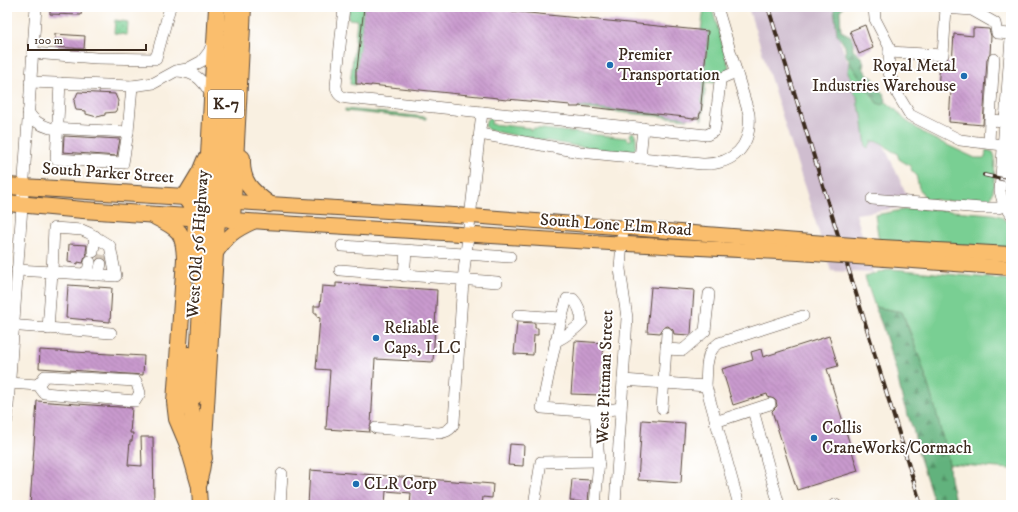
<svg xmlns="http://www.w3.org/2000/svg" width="1018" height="512" viewBox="0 0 1018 512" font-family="'IM FELL DW Pica',serif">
	<defs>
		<pattern id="forest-firs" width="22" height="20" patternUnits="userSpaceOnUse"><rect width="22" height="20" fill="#62b27d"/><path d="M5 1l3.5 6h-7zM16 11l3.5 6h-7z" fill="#529166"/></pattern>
		<pattern id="park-dots" width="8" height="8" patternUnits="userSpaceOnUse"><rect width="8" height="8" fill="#79cf93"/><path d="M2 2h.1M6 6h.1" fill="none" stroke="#64a877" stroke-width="1.8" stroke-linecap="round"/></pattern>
		<pattern id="building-back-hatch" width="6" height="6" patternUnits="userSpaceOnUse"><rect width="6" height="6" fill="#c99ace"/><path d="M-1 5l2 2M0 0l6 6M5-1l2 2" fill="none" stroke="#a47ea7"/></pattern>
	</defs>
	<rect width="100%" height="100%" fill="#fff"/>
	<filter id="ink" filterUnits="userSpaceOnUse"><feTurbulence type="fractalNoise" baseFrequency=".025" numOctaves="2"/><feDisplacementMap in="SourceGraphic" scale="8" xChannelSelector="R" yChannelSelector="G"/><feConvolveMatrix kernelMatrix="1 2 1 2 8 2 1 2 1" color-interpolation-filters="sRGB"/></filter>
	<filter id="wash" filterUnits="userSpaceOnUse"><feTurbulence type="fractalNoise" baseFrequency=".012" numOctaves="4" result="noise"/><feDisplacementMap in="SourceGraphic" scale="16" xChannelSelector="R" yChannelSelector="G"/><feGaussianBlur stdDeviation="0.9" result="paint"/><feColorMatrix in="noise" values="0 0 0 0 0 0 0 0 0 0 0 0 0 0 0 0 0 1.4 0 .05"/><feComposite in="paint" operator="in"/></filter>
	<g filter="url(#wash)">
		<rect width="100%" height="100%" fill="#f9f0e1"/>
		<path fill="#cfbdcf" d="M748 7H839L840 42 865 105 912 206 856 214 873 273 831 271Z"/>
		<g fill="#79cf93" stroke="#5a7c58">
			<path d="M349 7H364L357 69H356L355 85 350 84 357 20 348 19Z"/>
			<path d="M704 8H709L713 12 729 67 727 71 714 83 706 82 702 120H701L702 104H701L708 32 701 31Z"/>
			<path d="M849 61 855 71 860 77 862 86 870 92 877 103 885 101 896 110 905 120 930 137 975 158H985L986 150 993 152 995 157C994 169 996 197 987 204L926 199 919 188 916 175 912 171 910 166 899 159 897 153C886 150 886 141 872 141L868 148 866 147 862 115 858 106 857 96 853 91V82L848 72Z"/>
			<path d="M577 106 688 117V119L577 108Z"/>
			<path d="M345 109 426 117V119L345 111Z"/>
			<path d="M489 118H492L491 124 530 128V130H532L533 128 627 138 628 140H631L632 139 630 136 631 133 633 132 636 136V147L633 151 629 152 628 150H626V152L575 146 531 138V136H529L528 138 488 130 485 126 487 119Z"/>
			<path d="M914 208 992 214 1000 216 1011 225V249L879 241 875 215Z"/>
			<path d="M891 269 1011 280V469L949 464C936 413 923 361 902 312L875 307 865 277Z"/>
		</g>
		<g fill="url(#forest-firs)" stroke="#4e6e4e">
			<path d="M834 7H843L840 11 841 31 851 36 853 43V50L862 58 864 63 863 68 867 74 874 79V86L877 90C883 91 884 94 886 100L883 105 877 103 870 92 862 86 860 77 855 71 846 55 845 46 837 34Z"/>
			<path d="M875 307 902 312 920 359 936 411 949 464 950 479 956 505H935L919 455 913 429 903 402 896 370 882 325Z"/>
		</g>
		<path fill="url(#park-dots)" stroke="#5a7c58" d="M115 20 128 22 127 35 114 33Z"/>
		<g id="blocks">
			<g fill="url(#building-back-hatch)">
				<path d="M50 7H82L81 15 50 14Z"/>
				<path d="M364 7H469L708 31 701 104H702L701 113H700L699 118H694V119L685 118V117L579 106V107H570V105L507 99V100L498 99V98L371 85V86L362 85V84H356V68L357 69Z"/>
				<path d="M865 25 873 48 859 54 850 31Z"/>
				<path d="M973 28 989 29 991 36 990 54 987 59 983 125 949 122 951 90 938 89 940 62 952 63 954 34 973 36Z"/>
				<path d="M55 34 85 36 84 49 55 47Z"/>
				<path d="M78 92 115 94 118 101 117 109 115 112 105 113V115L97 117 86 114V111L76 110 74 101Z"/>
				<path d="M64 136 120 139 117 156 63 152Z"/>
				<path d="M69 244 87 245 86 252 87 256 85 257 83 263 78 262V264L68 262Z"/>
				<path d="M336 283 437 290 433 362 375 359 371 424 369 428 370 432 326 429 330 370 316 369 320 318 317 317V313H314V306H320L322 286 336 287Z"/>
				<path d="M68 285 112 288 110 322 66 318Z"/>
				<path d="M651 287 694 290 691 334 690 335 674 334 673 330 668 326 664 327 660 333 647 332Z"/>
				<path d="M517 322 535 323V328H538V335H534L533 355 514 354Z"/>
				<path d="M829 336 838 366 827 369 858 471 797 490 772 411 777 406 776 401 774 399 768 397 767 394 733 405 722 369 753 360 751 352 761 349 763 357Z"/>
				<path d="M575 341 604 343 600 395 571 394Z"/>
				<path d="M40 350 144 356 143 375 39 368Z"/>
				<path d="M37 401 132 408 130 433H133L132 441H130L128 465 142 466 141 437H153L154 505H30Z"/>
				<path d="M642 420 685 423 681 483 638 480Z"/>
				<path d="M510 444 524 445 523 466 508 465Z"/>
				<path d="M310 470 493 484 492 498 483 497 482 505H410L411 493 386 491 385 505H308Z"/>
				<path d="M572 479 590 480 588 502 570 501Z"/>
			</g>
		</g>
	</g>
	<g filter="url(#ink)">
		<use href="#blocks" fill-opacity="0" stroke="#58483b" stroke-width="1"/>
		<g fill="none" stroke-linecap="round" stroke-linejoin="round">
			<path stroke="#d3c8ba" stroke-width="11" stroke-dasharray="11 5.5" stroke-linecap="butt" d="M101 264 103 255"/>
			<g stroke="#58483b" stroke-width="12">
				<g id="minor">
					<path d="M344 7 336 86C337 93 339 97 347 98L482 112 463 280 454 422C452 429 447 432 439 433L376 428"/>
					<path d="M874 7 875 19 889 46V73L898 95 910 115 960 140 1003 145"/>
					<path d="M943 7 944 8 972 10 995 23 997 33 1011 34"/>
					<path d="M1011 38 1000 191 1003 202 1011 214"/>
					<path d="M889 52 943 55 946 8"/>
					<path d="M33 53 96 58 156 59 170 7"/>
					<path d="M994 59 990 120 1005 121"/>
					<path d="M178 71C197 73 202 80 211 94"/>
					<path d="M30 82 132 86 154 83 176 71 187 69 202 61 209 52 213 42"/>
					<path d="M60 83 56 159 123 163 128 132"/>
					<path d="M28 112C34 121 40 125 50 128L128 132 132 86"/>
					<path d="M482 112 707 135 714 131 715 128 720 81 722 78 736 72"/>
					<path d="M480 134 580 152 702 164C734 165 752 146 749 114L717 7"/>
					<path d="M989 143 990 120"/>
					<path d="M640 158 643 128"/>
					<path d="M872 199 981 208H998L1004 206"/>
					<path d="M342 246 510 257"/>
					<path d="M93 252 95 236"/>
					<path d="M17 270 52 272 54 228 82 230 89 233 110 246 116 276 52 272 48 329"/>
					<path d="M340 270 497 282"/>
					<path d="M83 274 88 270 90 262"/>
					<path d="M96 275 99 272 101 264"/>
					<path d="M404 276 406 251"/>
					<path d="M518 315 561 318"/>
					<path d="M8 325 111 333"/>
					<path d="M555 342C566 336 574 331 582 322 581 313 579 305 573 299H567C556 335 549 371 542 408L595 412 599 461 595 505"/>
					<path d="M666 349 683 350 705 331 709 294"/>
					<path d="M623 380 706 386"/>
					<path d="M9 383 38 385 44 393 135 401 140 393 136 381 45 376 38 385"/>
					<path d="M662 408 667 333"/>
					<path d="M753 410 779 505"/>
					<path d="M595 412 621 408"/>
					<path d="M7 420 36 7"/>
					<path d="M715 422 770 404"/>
					<path d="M280 505 282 474"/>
					<path d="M534 505 541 462 599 461"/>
					<path d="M615 505 627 318 620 269 623 227"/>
					<path d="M739 505 706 386 707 365 709 355 713 348 719 343 803 316"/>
					<path d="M834 505H836"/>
				</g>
			</g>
			<g stroke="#58483b" stroke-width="16">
				<g id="major">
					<path d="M221 201 471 216 798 241"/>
					<path d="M882 247 1011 254"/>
					<path d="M216 253C227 236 235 230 253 222"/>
					<path d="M885 259 1011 268"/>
					<path d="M195 397 205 218"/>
					<path d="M198 473 200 505"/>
					<path d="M199 483 202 471 204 458 218 219C412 231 605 244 799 253"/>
				</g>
			</g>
			<g stroke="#58483b" stroke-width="18">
				<g id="highway">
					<path d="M242 158C241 182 251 191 269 204"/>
					<path d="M7 186 185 197 220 201"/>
					<path d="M185 197 192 207 196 218 194 262"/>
					<path d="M185 197 200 172 205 160"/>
					<path d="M7 203 83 210 218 219 233 7"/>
					<path d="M206 211 217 7"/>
					<path d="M156 217C180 229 184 232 185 259L175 402 177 419 188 445 199 483"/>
					<path d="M232 220 243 7"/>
					<path d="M188 355C185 393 193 422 204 458"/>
				</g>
			</g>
			<use href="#minor" stroke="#fff" stroke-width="11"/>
			<use href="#major" stroke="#fabe6d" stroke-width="14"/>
			<use href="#highway" stroke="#fabe6d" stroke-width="16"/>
			<g stroke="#3b2a1e" stroke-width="4">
				<g id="rail">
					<path d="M768 7 921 505"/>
					<path d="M984 175 1011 181"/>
				</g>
			</g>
			<use href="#rail" stroke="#fff" stroke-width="2.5" stroke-dasharray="8" stroke-linecap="butt"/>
			<g stroke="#58483b" stroke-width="16" stroke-linecap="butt">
				<g id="major-bridge">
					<path d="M798 241 882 247"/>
					<path d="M799 253 885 259"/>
				</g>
			</g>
			<use href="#major-bridge" stroke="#fabe6d" stroke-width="14"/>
		</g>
	</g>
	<g fill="#1f6fb2" stroke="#fff" stroke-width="1.5">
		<circle cx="610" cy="65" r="4"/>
		<circle cx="964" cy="76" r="4"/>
		<circle cx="376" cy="338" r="4"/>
		<circle cx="814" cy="438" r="4"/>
		<circle cx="356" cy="484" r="4"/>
	</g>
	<g text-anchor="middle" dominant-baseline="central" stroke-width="4" stroke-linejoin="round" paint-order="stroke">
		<rect fill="#fff" stroke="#766a62" stroke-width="1" x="208" y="90" width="36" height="28" rx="3"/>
		<g font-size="16" font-weight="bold" fill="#3b2a1e">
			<text x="226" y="104">K-7</text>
		</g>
		<g font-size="17" fill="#3b2a1e" stroke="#fff" text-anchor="start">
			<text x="618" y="55">Premier<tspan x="618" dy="20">Transportation</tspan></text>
			<text x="956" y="66" text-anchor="end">Royal Metal<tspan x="956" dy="20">Industries Warehouse</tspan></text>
			<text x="384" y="328">Reliable<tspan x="384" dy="20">Caps, LLC</tspan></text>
			<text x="822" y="428">Collis<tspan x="822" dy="20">CraneWorks/Cormach</tspan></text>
			<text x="364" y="484">CLR Corp</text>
		</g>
		<g font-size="17" fill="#3b2a1e" stroke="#fff">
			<text transform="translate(108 173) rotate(4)">South Parker Street</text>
			<text transform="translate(616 225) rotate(4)">South Lone Elm Road</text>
			<text transform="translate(198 244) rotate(-86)">West Old 56 Highway</text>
			<text transform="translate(605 377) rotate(-88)">West Pittman Street</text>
		</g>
	</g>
	<rect width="1018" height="512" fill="none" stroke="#fff" stroke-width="24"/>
	<path d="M28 44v6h118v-6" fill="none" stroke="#3b2a1e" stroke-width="2"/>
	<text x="34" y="44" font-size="12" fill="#3b2a1e" stroke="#ffffff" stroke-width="3" paint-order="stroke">100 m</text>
</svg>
